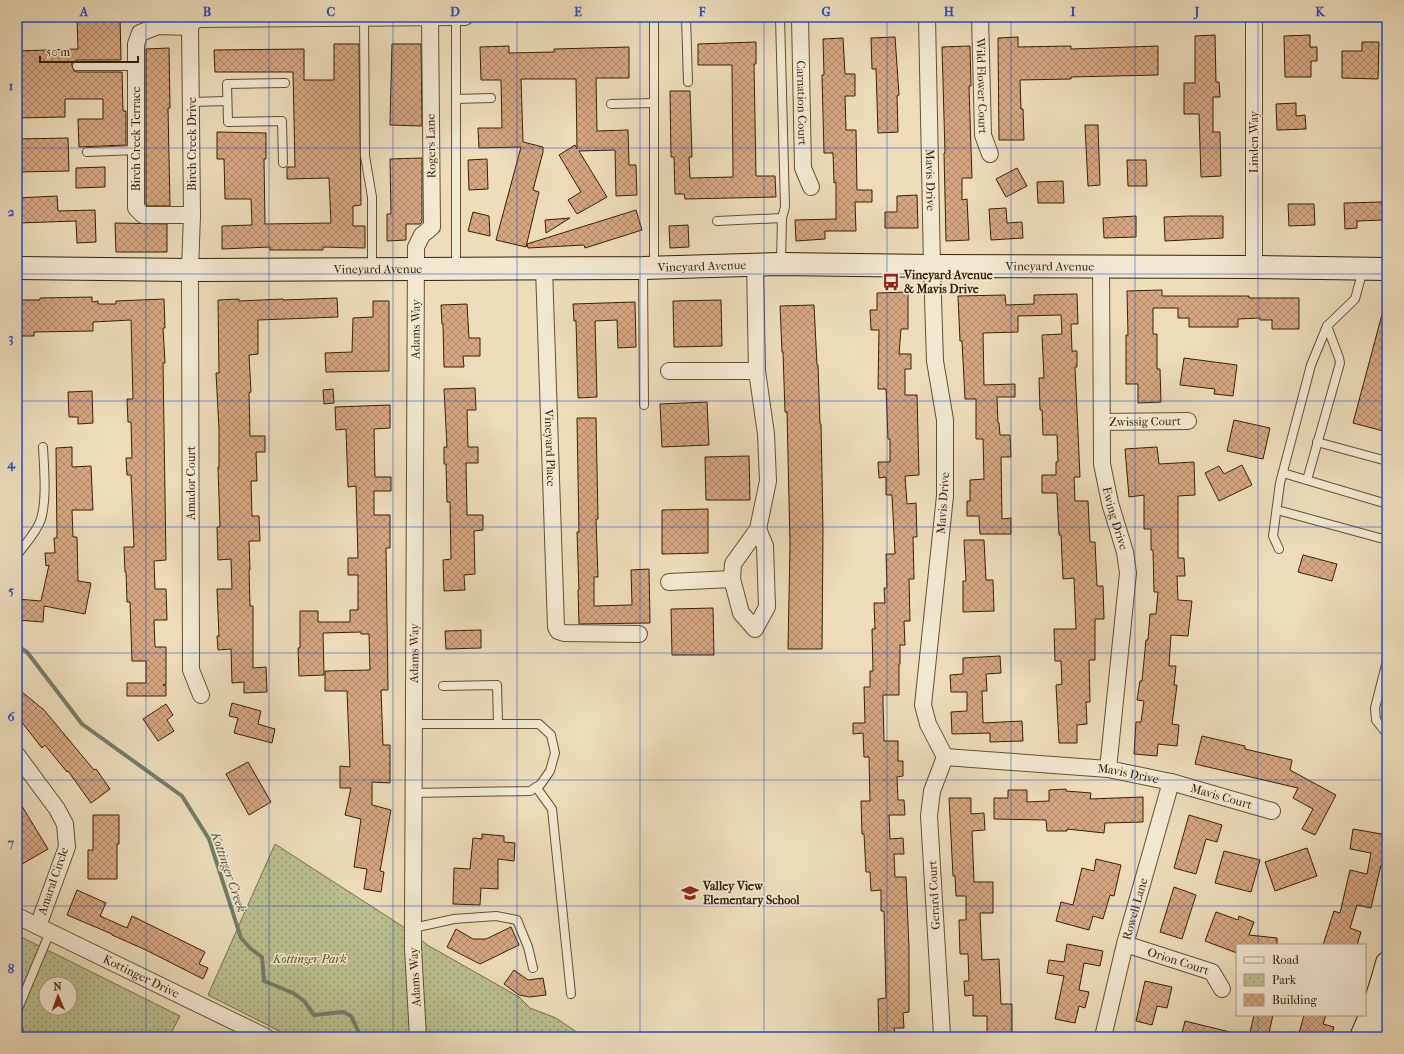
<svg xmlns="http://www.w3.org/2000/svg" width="1404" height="1054" viewBox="0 0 1404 1054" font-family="'IM FELL French Canon',serif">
	<defs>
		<pattern id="park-dots" width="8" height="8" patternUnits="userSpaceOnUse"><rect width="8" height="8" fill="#bac08e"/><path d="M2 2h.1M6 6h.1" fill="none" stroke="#989c72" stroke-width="1.8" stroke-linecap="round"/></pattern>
		<pattern id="building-cross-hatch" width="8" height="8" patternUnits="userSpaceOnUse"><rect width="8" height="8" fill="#d6a782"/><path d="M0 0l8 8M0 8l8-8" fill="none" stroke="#af8868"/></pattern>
	</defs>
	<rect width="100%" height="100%" fill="#edddbb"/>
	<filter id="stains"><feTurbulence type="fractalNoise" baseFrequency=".005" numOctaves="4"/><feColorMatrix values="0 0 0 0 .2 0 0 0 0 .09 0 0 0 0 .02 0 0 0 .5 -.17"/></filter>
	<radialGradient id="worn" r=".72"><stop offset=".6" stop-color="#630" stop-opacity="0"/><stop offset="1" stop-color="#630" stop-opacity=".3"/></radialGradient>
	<g fill="url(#park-dots)" stroke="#797048" fill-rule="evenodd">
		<path d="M275 844 402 926 429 946 519 997 530 1008 556 1018 584 1037H291L208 995Z"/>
		<path d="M17 935 180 1016 169 1037H17ZM46 984H70V1008H46Z"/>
	</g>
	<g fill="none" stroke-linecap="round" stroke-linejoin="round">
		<path stroke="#727e6a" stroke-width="4" d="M17 646 27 652 82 724 182 796 209 839 241 938 251 949 262 957 264 981 293 993 304 1001 314 1015 343 1012 351 1016 361 1037"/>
	</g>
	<g fill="url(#building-cross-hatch)" stroke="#382102">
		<path d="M77 17H120L121 60H77L72 63V66L74 71 77 72H122L123 111H126V145L79 147 78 119H103V99H65V117L17 118V51L78 49Z"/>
		<path d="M1215 35 1216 82H1219L1220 97H1213V132H1220L1221 176 1201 177 1199 114H1184V83H1195V36Z"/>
		<path d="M1310 35V47H1317V61H1311V77H1285L1284 36Z"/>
		<path d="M895 37 899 95 897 96 898 132 878 133 876 69H872L871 38Z"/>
		<path d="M1018 37V47L1071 46V49L1158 46V75L1071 77V79L1020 80 1021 109H1023L1024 140H999L998 38Z"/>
		<path d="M843 38 845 74H855V96H845L846 130H856L857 190H872V202H855L856 231H825V239L796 241 795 220 836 219V182L834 183 833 153H824L822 75H824L823 39Z"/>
		<path d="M756 42V64H754L756 176H775L776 197 685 199 684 194H675L674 157H671L670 91H690L692 157H689L690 178 733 177 732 65H698V44Z"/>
		<path d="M1362 42H1379L1378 79 1342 78V51H1362Z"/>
		<path d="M334 44H359L361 205 353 206V226H365V248L323 247V250H270V247L222 249V226L252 225 251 199H225L224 159H217V132L266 133V159H264L265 224 331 223 329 178 287 179V167H295L293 72H215L214 50 304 49V80H334Z"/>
		<path d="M392 44H421L422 126 390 125Z"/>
		<path d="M509 46V53L554 52V49L629 47V78H596L597 131 628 130 629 165H636L637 195 616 196 615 150 579 151 607 197 577 214 568 200 581 192 559 155 575 145 577 149 576 79H521L523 142 543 147V152L533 190 539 192 526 247 496 240 521 147 479 148 478 128H502L501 80H481L480 47Z"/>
		<path d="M970 46 971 86H969L972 178H962V200L967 199 969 240 946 241 944 153H945L942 47Z"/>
		<path d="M169 48 170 108H168L170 206H147L146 204V49Z"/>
		<path d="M1296 103V116L1305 115 1306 129 1277 130 1276 104Z"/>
		<path d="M1085 125H1098L1100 185 1088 186Z"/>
		<path d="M68 138 69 171 17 172V139Z"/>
		<path d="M422 158V222L420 224H406V240L387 241V214H391L390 159Z"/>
		<path d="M487 159 488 189 469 190 468 160Z"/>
		<path d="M1127 160H1146L1147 186H1128Z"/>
		<path d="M105 167V187L76 188V168Z"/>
		<path d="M1017 168 1027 186 1006 197 996 179Z"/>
		<path d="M1063 181 1064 203H1038L1037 182Z"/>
		<path d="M917 195 918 228H885V212H897V196Z"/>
		<path d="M57 196 58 211 95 210 96 242 77 243 76 221 17 223V198Z"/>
		<path d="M1382 202 1383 220 1357 221V228L1345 229 1344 203Z"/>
		<path d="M1288 204H1314L1315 225 1289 226Z"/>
		<path d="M1006 208 1007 223 1022 222 1023 238 991 240 989 209Z"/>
		<path d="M636 210 642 230 585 248 584 245 528 248 527 244Z"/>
		<path d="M473 212 489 216 490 236 468 231Z"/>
		<path d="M1136 216V237L1104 238 1103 218Z"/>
		<path d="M1189 216H1223V238L1165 241 1164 217Z"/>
		<path d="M570 218 546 233 545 220Z"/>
		<path d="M115 223 167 224V252H116Z"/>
		<path d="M688 225 689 247 670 248 669 226Z"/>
		<path d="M1162 290V296H1249V298H1299V329H1272V320H1260V318L1238 319V327H1189V318H1178V308H1153V334H1157V369H1160L1161 402 1138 403V384H1126V335H1128L1127 291Z"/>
		<path d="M908 292V329H901L899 354H911V369H905V395H917L919 475 905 476 907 504 916 503 917 537H913L914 579H909L910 621H904L905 645H900V664H899V695H883V704L884 741H898V761H903V776L897 777 898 800H904L905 815H889L890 839 903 838 904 854H894L895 877H906L909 948V1012L903 1013 904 1028H894L896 1037H879L878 999 886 998 884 911H881V890L871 891 870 872H866L864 834H862L861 801H870L869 757H864L863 733 853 734V723H865L864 687H870V671H873L872 629H875L874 603H885L884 588H887L886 554H895L892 495H886V477L879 478 878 462H890V439H888L886 389H878L879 330H871L870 310H877V293Z"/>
		<path d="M1077 294 1078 324H1071L1072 351H1077V367H1075L1080 477H1074L1075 501H1088L1090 542H1095L1097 586H1103L1104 619H1095V660H1089L1090 702H1086L1087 724 1077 725V743H1059L1056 685 1062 684 1061 661H1055L1054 629H1076L1074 578 1063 579 1061 535H1059L1057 493H1042V475H1056V462H1058L1057 435H1043L1042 410H1040L1039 378H1044L1042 335 1062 334 1061 315 1018 316V332L983 333 984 385 1015 384V397H997L998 423H999L1000 435H1010L1011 457H1001L1002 519 1011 518V534H980L979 516H967V501H970V480L984 479 983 439H976V399H965L962 341H960L958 296 1005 295 1006 305 1034 304V295Z"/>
		<path d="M92 297V302L98 301V304H116V301L164 299 165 328H163L165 363H163L166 560 154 561 155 589H166L167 620H154L155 647H166V685H163L166 686V696H127V683H146V661H132L130 602H127L126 572H125L124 547H134L131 475H127L126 458H132L131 422H128L127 399H133L131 320 93 322V331L34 332V336H17V321H19L18 300H40V298Z"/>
		<path d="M337 298 338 317 258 320V354L249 355 251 392 249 393 250 436H265V452H256L257 481H251L252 516H259L260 541H249L250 570H249L250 606H253V668L266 667 267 692 244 693V682L232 683 231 649 218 650 217 636H219L217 589H232L231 559 218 560 217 527H220L218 467H219V429L216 373H219L218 300 239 299V301L283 299V300Z"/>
		<path d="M721 300 722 346 674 347 673 301Z"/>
		<path d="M373 301H389V371L326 372 325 353 352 352 353 318 373 317Z"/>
		<path d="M635 302 636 347 618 348 617 320 595 321 597 397 578 398 576 321H574L573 304Z"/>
		<path d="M467 304 469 338H480V356H463L464 367H444L443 324H442L441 305Z"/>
		<path d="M814 305 817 365H818L820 424H821L823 530 822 649H788L790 544 787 412H785L783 352H782L780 306Z"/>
		<path d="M1384 307 1387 308V432L1353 423Z"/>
		<path d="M1184 358 1237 365 1233 396 1214 394 1215 389 1180 385Z"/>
		<path d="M475 388 476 410H467L468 447H478V463H466L467 515H483V530L474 531 475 574 464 575 465 590 444 591 443 560 451 559 450 502H447L446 464H444V447H447L444 389Z"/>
		<path d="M333 389 334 403 324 404 323 390Z"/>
		<path d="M92 391 93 423 78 424V417H69L68 392Z"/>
		<path d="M707 402 709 445 662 447 660 404Z"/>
		<path d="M390 405V428L374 429 375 477H391V491H374V515H390V548H386L388 690H381L383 745H390V783L372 782V805L391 810 380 871 384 872 381 892 364 889 367 869 354 867 361 819 345 815 351 788H340V766L350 767 347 691H325V671L370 670 369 634H361V632L323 633 324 675 299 676 298 648H300V611H318V622H350V610H358V575H348V558H358L356 486 348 487 346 429 336 430 335 407Z"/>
		<path d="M577 418H596L598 519H596L598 577H594V606L632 605 631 570 649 569 650 623 579 624 578 590H579L577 532H579Z"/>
		<path d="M1234 420 1270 428 1263 459 1227 451Z"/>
		<path d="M72 447V467L91 466 93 510H72L73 537H77L78 581 91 583 85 614 44 606 43 622 17 620V599L41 601 49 565 46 566 45 553H55L54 538H57L56 448Z"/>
		<path d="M1157 447 1159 464 1194 462 1195 495 1178 496V558H1184L1185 576H1177L1178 600 1192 601 1188 636 1171 635 1169 666H1176L1174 685H1177L1172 724 1179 725 1177 746 1158 744 1157 756 1134 754 1136 722H1141L1144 701 1137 700 1140 681H1142L1146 640H1148L1150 614H1156L1158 592H1154L1153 550H1151V529H1144V495L1129 497 1125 449Z"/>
		<path d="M749 456 750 500H706L705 457Z"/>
		<path d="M1242 465 1252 485 1219 501 1205 473 1219 466 1224 474Z"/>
		<path d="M708 509V553L662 554V510Z"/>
		<path d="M964 540H984L986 580H993L994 611 963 612V581H966Z"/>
		<path d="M1303 555 1337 564 1332 581 1298 572Z"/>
		<path d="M713 608 714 655H672L671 609Z"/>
		<path d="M481 630V648L446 649 445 631Z"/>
		<path d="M1000 656 1001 673 986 674 987 691H982L983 723 1022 721 1023 741 990 742V733L952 734 951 712 967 711V692H951L950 675 963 674V658Z"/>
		<path d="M17 688 44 710 94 770 96 769 110 789 91 803 68 771 67 772 45 745 42 748 17 716Z"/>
		<path d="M232 703 261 711 258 724 275 729 272 743 234 733 238 718 229 716Z"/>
		<path d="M166 704 173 715 167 720 174 731 158 741 143 719Z"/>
		<path d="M1202 736 1245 746V749L1292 760 1290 770 1336 795 1315 835 1302 829 1313 809 1293 798 1298 788 1195 764Z"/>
		<path d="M248 762 271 802 249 815 226 774Z"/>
		<path d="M1066 789V791L1091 793 1090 799 1143 797V822L1105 823 1104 833 1067 829V831H1047L1046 820 994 819V798H1008V790H1027V802L1049 801V790Z"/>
		<path d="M17 798 48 849 17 867Z"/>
		<path d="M949 798H971V814L984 813 985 830 972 831 974 882H993V913H980L982 960 999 959 1001 1004H1012V1035H987V1016H973V995L965 996 964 981H969L968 954H960L959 920H966V896H956L955 876H953Z"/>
		<path d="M93 815H119V844H117V879H88V850H93Z"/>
		<path d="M1189 815 1222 825 1217 842 1206 839 1196 874 1174 868Z"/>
		<path d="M1353 829 1387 835V866L1381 865 1371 908 1357 905 1350 928 1361 932 1357 945H1323L1334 911 1340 913 1350 870 1367 874 1371 853 1350 849Z"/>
		<path d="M482 834 504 836V842L515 843 514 861 498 859V889L481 888 480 905 453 904 454 868 470 869 473 838 482 839Z"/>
		<path d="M1307 848 1317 876 1275 891 1265 862Z"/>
		<path d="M1224 851 1260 860 1251 892 1215 883Z"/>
		<path d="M1096 859 1121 865 1114 896 1110 895 1103 919 1093 916 1089 930 1056 921 1061 902 1073 905 1082 868 1094 871Z"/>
		<path d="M1174 887 1196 895 1182 939 1160 932Z"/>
		<path d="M77 890 106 903 100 916 127 928 132 916 205 952 199 964 208 968 203 979 146 950 112 935V934L67 915Z"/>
		<path d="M1216 912 1238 920 1239 916 1254 922 1249 935 1277 938V945H1237V953L1205 941Z"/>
		<path d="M511 927 519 945 480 964 447 947 456 929 473 939H486Z"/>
		<path d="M1067 944 1103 951 1100 966 1084 963 1079 990 1089 992 1085 1008 1079 1006 1075 1023 1055 1019 1064 976 1047 973 1049 960 1064 962Z"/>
		<path d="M514 970 528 980 543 978 546 995 530 997 519 995 504 984Z"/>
		<path d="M1145 981 1172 987 1167 1008 1157 1006 1152 1025 1136 1021Z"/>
		<path d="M1254 1015H1273L1268 1037H1249Z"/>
		<path d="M1304 1015H1326L1323 1024 1334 1027 1331 1037H1298Z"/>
		<path d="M1185 1021 1234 1033V1037H1181Z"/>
	</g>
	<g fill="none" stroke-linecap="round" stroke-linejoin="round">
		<g stroke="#655030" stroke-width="10">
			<g id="lane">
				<path d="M364 17 365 156 372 197V269"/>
				<path d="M456 17V268"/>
				<path d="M654 17V267"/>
				<path d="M686 17 688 82"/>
				<path d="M780 17 785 207 782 218 781 263"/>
				<path d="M77 66H136"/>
				<path d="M456 99 491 98"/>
				<path d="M191 102 227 101"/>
				<path d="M611 104 654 103"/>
				<path d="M87 152 136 150"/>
				<path d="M283 163 282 121 228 122 227 84 285 83"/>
				<path d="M717 221 782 218"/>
				<path d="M643 268 644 405"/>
				<path d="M1317 442 1387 461"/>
				<path d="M1283 473 1387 504"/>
				<path d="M1307 480 1340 363 1339 358 1327 326"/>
				<path d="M1277 510 1387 540"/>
				<path d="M1279 549 1273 536 1280 483 1311 365 1327 326 1355 299 1363 270"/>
				<path d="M17 555C25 544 37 532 41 519 47 499 44 468 43 447"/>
				<path d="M1387 661 1375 708 1376 720 1387 734"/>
				<path d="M443 686 497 685 498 724"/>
				<path d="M413 724H539L551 735 555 753 550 771 540 785 530 791 413 793"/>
				<path d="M536 787 552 809 571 994"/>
				<path d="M413 928 454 919 496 916 517 920 528 947 533 968"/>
				<path d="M17 1011 50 932"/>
				<path d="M17 1022 20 1037"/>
			</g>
		</g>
		<g stroke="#655030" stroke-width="18">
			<g id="street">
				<path id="s1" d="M800 17 803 168 811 187"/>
				<path id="s2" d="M927 17 932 266 935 361 945 420V496L923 705 928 724 945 757"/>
				<path id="s3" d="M980 17 983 135 990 154"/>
				<path d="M1254 17V267"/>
				<path d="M190 27 158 26 140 33 136 44V208L143 215H192"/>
				<path d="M755 265 757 371 766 434 768 481 758 529 733 564 732 579 741 613 755 629 767 607 765 546 758 529"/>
				<path id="s4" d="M1101 267 1102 464 1110 503 1125 552 1128 573 1108 769"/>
				<path id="s5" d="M544 268 556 627 558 631 564 633 639 634"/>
				<path d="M669 371H757"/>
				<path id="s6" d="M1102 422 1188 421"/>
				<path d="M669 582 732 579"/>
				<path d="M201 695 191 670 190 270 192 215 190 27 195 19 465 17"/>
				<path d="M17 755 57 809 65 824 67 847 38 926"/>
				<path id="s7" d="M945 757 1108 769 1171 782 1272 811"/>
				<path id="s8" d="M17 916 266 1037"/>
				<path id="s9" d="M1125 944 1212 972 1222 989"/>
				<path d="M942 1035 929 816 932 791 945 757"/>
				<path id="s10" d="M418 1037 413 949V928L416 247 422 235 432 227 430 17"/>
				<path id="s11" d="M1103 1037 1125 944 1171 782"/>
			</g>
		</g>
		<g stroke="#382102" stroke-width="24">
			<g id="secondary">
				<path id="s12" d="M17 268 190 270 416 269 643 268 781 264 932 266 1254 267 1387 269"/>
				<path d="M1361 1037C1372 1013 1380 989 1387 963"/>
				<path d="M1381 1037 1387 1023"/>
			</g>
		</g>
		<use href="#lane" stroke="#f3e9d3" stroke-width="8"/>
		<use href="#street" stroke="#f3e9d3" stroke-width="16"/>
		<use href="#secondary" stroke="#f3e9d3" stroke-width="22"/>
	</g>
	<path fill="none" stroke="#1d4ed8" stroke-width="1" stroke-opacity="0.55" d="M146 17V1037M269 17V1037M393 17V1037M517 17V1037M640 17V1037M764 17V1037M887 17V1037M1011 17V1037M1135 17V1037M1258 17V945M17 148H1387M17 274H1387M17 401H1387M17 527H1387M17 653H1387M17 780H1387M17 906H1387M1258 1015V1037"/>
	<defs>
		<g id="bus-bare" transform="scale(1.38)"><path d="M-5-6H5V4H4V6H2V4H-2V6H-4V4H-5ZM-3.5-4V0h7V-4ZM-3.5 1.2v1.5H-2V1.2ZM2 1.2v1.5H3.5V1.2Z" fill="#8f2418" stroke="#f3e9d3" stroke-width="2.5" paint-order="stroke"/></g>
		<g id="school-bare" transform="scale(1.38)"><path d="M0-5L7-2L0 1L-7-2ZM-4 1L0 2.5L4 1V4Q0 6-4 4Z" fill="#8f2418" stroke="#f3e9d3" stroke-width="2.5" paint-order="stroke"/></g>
	</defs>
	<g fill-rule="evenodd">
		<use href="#bus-bare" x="891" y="282"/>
		<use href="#school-bare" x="690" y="893"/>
	</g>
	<g text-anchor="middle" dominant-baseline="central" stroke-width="3" stroke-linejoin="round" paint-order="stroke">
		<g font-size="12" fill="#382102" stroke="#f3e9d3">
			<text stroke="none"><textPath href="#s3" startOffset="69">Wild Flower Court</textPath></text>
			<text stroke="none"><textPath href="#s1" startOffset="86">Carnation Court</textPath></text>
			<text transform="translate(136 139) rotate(-90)">Birch Creek Terrace</text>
			<text transform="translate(1254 142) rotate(-90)">Linden Way</text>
			<text transform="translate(192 144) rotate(-90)">Birch Creek Drive</text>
			<text transform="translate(431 146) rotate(-91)">Rogers Lane</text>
			<text stroke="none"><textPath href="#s2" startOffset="163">Mavis Drive</textPath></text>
			<text stroke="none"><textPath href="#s12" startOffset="685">Vineyard Avenue</textPath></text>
			<text stroke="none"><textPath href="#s12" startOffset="1033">Vineyard Avenue</textPath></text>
			<text stroke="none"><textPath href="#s12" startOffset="361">Vineyard Avenue</textPath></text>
			<text stroke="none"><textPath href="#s10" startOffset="708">Adams Way</textPath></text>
			<text stroke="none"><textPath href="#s6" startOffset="43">Zwissig Court</textPath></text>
			<text stroke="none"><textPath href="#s5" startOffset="180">Vineyard Place</textPath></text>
			<text transform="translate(191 483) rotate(-90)">Amador Court</text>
			<text transform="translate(943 503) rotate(-86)">Mavis Drive</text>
			<text stroke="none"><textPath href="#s4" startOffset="253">Ewing Drive</textPath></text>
			<text stroke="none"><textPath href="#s10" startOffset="384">Adams Way</textPath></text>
			<text stroke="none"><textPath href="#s7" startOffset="184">Mavis Drive</textPath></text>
			<text stroke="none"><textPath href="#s7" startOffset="280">Mavis Court</textPath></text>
			<text transform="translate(53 881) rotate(-71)">Amaral Circle</text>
			<text transform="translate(934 895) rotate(-93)">Gerard Court</text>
			<text stroke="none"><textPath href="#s11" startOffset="132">Rowell Lane</textPath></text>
			<text stroke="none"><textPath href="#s9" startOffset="56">Orion Court</textPath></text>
			<text stroke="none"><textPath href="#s8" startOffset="138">Kottinger Drive</textPath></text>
			<text transform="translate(415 977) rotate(-93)">Adams Way</text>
		</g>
		<g font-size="12" font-weight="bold" fill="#382102" stroke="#f3e9d3" text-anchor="start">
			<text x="904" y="275">Vineyard Avenue<tspan x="904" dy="14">&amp; Mavis Drive</tspan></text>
			<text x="703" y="886">Valley View<tspan x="703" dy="14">Elementary School</tspan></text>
		</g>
		<g font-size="12" font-style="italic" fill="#584925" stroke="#f3e9d3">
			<text x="310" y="959">Kottinger Park</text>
		</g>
		<g font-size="13" font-style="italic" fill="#555036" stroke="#f3e9d3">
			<text transform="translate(229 872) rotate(71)">Kottinger Creek</text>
		</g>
	</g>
	<rect width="1404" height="1054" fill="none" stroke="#edddbb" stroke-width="44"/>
	<rect x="1236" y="944" width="130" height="72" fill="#f3e9d3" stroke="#a8997f"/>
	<rect x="1244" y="957" width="20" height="6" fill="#f3e9d3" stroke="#a8997f"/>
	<text x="1272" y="964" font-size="12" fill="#382102">Road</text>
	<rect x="1244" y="974" width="20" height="12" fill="url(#park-dots)" stroke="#a8997f"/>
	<text x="1272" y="984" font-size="12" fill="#382102">Park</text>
	<rect x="1244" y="994" width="20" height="12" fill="url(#building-cross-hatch)" stroke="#a8997f"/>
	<text x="1272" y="1004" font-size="12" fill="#382102">Building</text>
	<g transform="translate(58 996) rotate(358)"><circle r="19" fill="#f3e9d3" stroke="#a8997f"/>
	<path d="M0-3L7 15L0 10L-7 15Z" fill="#8f2418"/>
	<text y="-6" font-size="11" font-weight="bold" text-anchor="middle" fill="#382102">N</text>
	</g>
	<path d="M40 56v6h98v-6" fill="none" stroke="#382102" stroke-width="2"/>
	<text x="46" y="56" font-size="12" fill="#382102" stroke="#f3e9d3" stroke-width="3" paint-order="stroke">50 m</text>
	<rect x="22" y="22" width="1360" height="1010" fill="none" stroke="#1d4ed8" stroke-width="1.5"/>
	<g font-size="13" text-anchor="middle" font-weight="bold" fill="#1d4ed8">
		<text x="84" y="16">A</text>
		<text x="207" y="16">B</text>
		<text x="331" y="16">C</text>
		<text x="455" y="16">D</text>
		<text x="578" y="16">E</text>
		<text x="702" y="16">F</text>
		<text x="826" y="16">G</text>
		<text x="949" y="16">H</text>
		<text x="1073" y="16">I</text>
		<text x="1197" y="16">J</text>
		<text x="1320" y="16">K</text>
		<text x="11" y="90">1</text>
		<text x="11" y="216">2</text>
		<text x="11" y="342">3</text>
		<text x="11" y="468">4</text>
		<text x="11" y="595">5</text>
		<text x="11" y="721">6</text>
		<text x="11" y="847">7</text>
		<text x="11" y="973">8</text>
	</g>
	<rect width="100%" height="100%" filter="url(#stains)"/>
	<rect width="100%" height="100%" fill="url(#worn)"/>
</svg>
